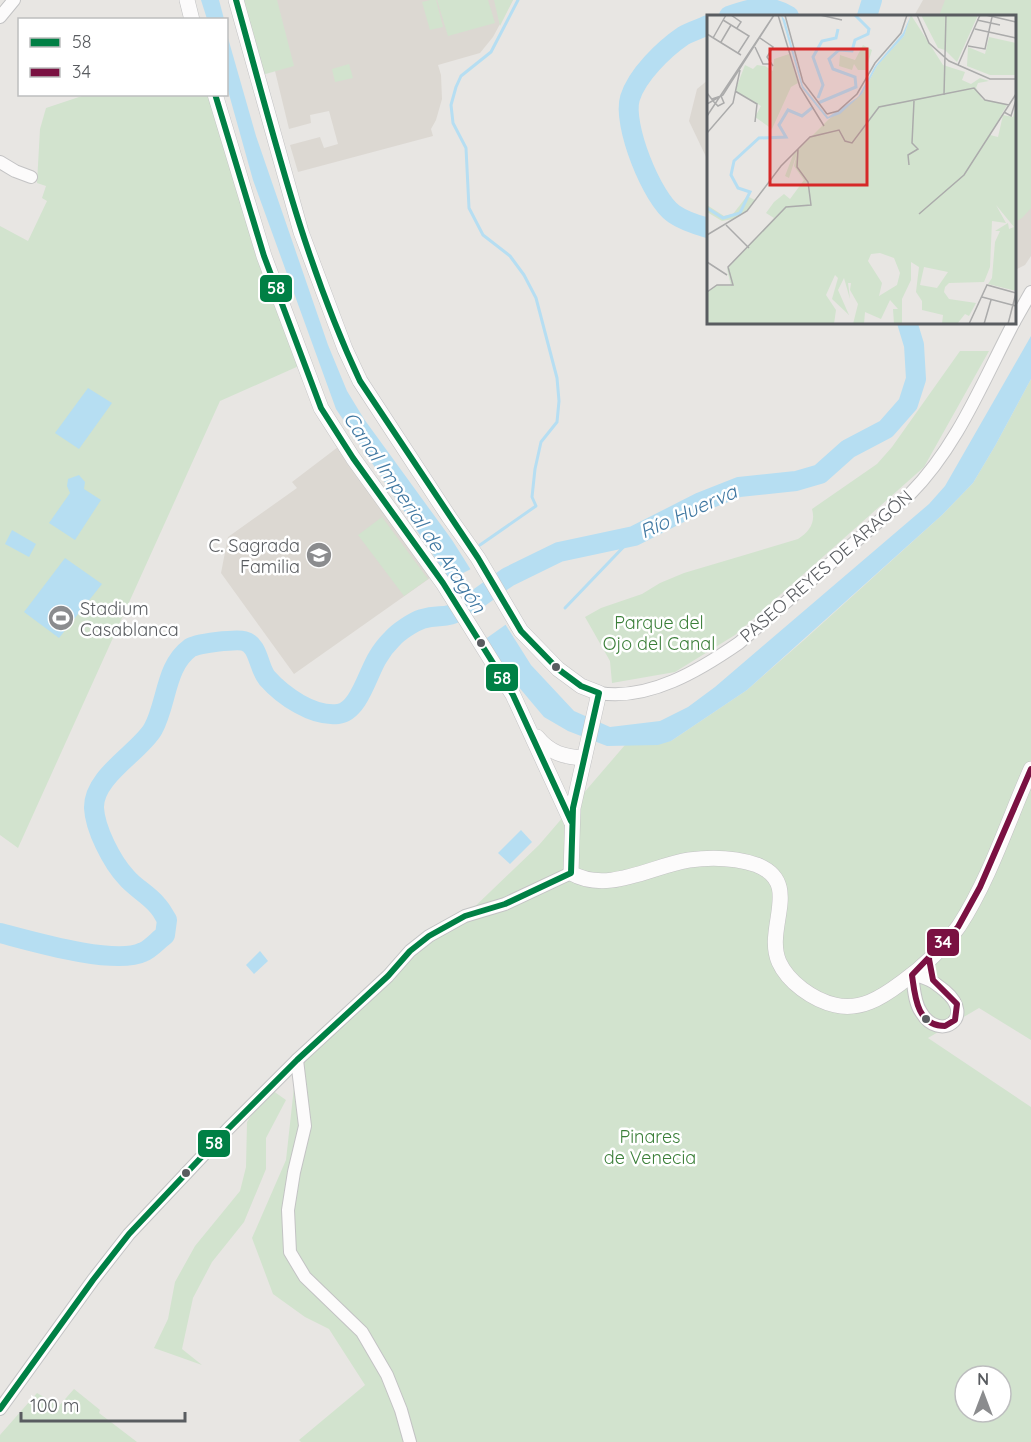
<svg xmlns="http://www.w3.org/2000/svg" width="1031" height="1442" viewBox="0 0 1031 1442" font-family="Quicksand,sans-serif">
	<rect width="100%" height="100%" fill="#e8e6e3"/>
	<g fill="#dcd8d2">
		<path d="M241 0H513L493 37 480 53 438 65 441 75 442 99 436 120 431 129 433 136 298 172 290 145 320 137 324 148 338 144 329 111 310 115 311 123 289 129 275 71Z"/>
		<path d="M923 0H1031V256L1025 265 1015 270 1014 16H914Z"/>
		<path d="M708 80V161L689 121 697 89Z"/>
		<path d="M338 447 430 578 294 674 221 573 228 537 297 488 292 482Z"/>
	</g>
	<g fill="#d2e3ce" fill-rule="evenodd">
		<path d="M241 0H277L294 66 262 75Z"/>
		<path d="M430 0H436L443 27 430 30 422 2Z"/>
		<path d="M437 0H488L495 23 448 36Z"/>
		<path d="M494 0H513L500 26Z"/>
		<path d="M945 0H1031V208L1022 218 1015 222 1014 16H939Z"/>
		<path d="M349 64 353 78 335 82 332 69Z"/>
		<path d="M85 95H212L301 365 220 401 18 848 0 835V226L28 241 47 201 42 198 46 186 37 183 40 129 46 108Z"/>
		<path d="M960 351H989L924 467 735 635 675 672 612 683 610 661 585 617 601 608 642 594 660 583 684 573 798 539C809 532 816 523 812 509L877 464 892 447Z"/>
		<path d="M1031 379V1040L979 1008 928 1038 1031 1107V1442H301L299 1440 365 1385 329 1329 305 1317 273 1294 252 1238 286 1160 297 1060 410 951 465 916 539 845 625 745 671 741 747 690 804 640 942 515 973 483 995 446ZM965 1376H1001V1412H965Z"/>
		<path d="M382 517 428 579 404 596 358 535Z"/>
		<path d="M269 1088 286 1100 266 1138V1169L244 1222 212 1262 193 1298 182 1349 202 1365 154 1348 168 1319 175 1282 195 1246 240 1191 246 1167 247 1122Z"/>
		<path d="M74 1389 100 1410 99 1413 137 1442H0V1435L37 1393 59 1406Z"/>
	</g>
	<g fill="#b6def2">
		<path d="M201 0H219L224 19H207Z"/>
		<path d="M226 31 256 136 328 345 347 391 364 419 452 540 531 665 574 711 610 727 660 721 688 707 715 687 929 504 945 486 1031 336V379L995 446 973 483 942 515 747 690 671 741 658 745 607 746 568 731 544 717 512 679 432 553 336 409 253 180 227 87Z"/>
		<path d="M88 388 112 403 79 449 55 433Z"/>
		<path d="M79 475 85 482 84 489 101 500 75 540 49 523 70 493 67 486 68 479Z"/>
		<path d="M12 530 36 544 29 557 5 544Z"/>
		<path d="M65 558 102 584 59 638 24 612Z"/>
		<path d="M521 830 532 842 510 864 498 853Z"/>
		<path d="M260 951 268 961 254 974 246 965Z"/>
	</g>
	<path fill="#e8e6e3" d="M473 568 508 623 484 640 447 581Z"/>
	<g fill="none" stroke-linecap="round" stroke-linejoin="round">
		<g stroke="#b6def2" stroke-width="3">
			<path d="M480 545 536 506 532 497 535 469 541 442 557 422 559 401 557 378 536 298 524 275 510 256 483 235 469 208 466 148 453 123 451 105 456 87 461 76 491 52 518 0"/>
			<path d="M565 608 634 536"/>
		</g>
		<g stroke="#b6def2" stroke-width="20">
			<path d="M729 16C751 8 768 3 789 16"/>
			<path d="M867 16 872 0"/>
			<path d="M708 25C700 29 691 31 683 36 664 49 637 75 630 98 622 124 652 199 674 214 684 221 697 225 708 228"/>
			<path d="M480 597 508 577 559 552 634 536 701 502 739 487 796 481 820 474 848 449 886 429 908 404 916 379 914 345 907 322"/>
			<path d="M0 933C31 941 115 966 143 952 151 949 158 940 165 935L167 920C164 915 161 909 157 905 148 894 135 888 126 877 112 862 95 829 94 808 93 776 140 752 153 729 167 704 165 666 190 648 196 643 237 639 244 641 259 645 258 667 267 678 283 696 313 717 338 714 359 712 368 672 378 657 382 650 387 644 392 639 398 632 413 622 422 619 442 613 445 621 465 607"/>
		</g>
		<g stroke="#c3c3c4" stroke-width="14">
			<g id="minor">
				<path d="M0 17 14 0"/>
				<path d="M0 162 15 171 31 177"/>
				<path d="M1014 322 1031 292"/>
				<path d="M599 693C649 701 700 670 739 643L910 494C957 447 983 381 1014 322"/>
				<path d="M912 975C927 977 934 982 945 991 977 1018 939 1043 921 1012 914 1002 914 987 912 975Z"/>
				<path d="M297 1060 305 1126 294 1172 288 1210 290 1252 305 1277 362 1332 387 1375 401 1410 410 1442"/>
				<path d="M0 1409 93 1280 129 1234 227 1130 297 1060 388 976 410 951 429 936 465 916 505 904 571 873"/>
			</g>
		</g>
		<g stroke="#c3c3c4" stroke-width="16">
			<g id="tertiary">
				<path d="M187 0 192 20"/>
				<path d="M236 0 301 232 345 349 360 381 449 517 478 558 521 631 558 669 581 686 599 693 573 808 571 873C608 894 651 866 689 860 711 857 736 858 757 865 803 883 764 928 779 962 788 982 813 1000 835 1005 860 1011 881 998 901 983 922 968 944 947 959 926 990 878 1008 821 1031 769"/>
				<path d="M215 94 264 256 321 408 353 458 443 583 513 695 571 821"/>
				<path d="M537 737C550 753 564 757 584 758"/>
			</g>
		</g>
		<use href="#minor" stroke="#fcfbfb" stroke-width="12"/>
		<use href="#tertiary" stroke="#fcfbfb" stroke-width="15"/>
		<g stroke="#fff" stroke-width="10">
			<g id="bus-1">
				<path d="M215 94 264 256 321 408 353 458 443 583 513 695 571 821"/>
				<path d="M0 1409 93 1280 129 1234 227 1130 297 1060 388 976 410 951 429 936 465 916 505 904 571 873 573 808 599 693 581 686 558 669 521 631 478 558 360 381C303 260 272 129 236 0"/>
			</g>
		</g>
		<g stroke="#fff" stroke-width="10">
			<path id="bus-2" d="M929 959 933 980 957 1004 955 1020 945 1026C917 1026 915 997 912 975L958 927 980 887 1031 769"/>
		</g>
		<use href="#bus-1" stroke="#008045" stroke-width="6"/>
		<use href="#bus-2" stroke="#7a1142" stroke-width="6"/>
	</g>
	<defs>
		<g id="school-disc" transform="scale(1.35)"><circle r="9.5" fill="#8b8c8e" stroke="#fff"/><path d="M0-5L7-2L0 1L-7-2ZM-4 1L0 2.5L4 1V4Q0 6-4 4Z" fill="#fff"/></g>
		<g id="stadium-disc" transform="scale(1.35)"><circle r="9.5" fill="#8b8c8e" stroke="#fff"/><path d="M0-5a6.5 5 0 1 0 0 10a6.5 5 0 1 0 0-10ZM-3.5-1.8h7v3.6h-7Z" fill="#fff"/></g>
	</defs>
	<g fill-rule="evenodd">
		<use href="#school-disc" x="319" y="555"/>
		<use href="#stadium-disc" x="61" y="618"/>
	</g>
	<g fill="#595c60" stroke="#fff" stroke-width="2">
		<circle cx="481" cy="643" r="5"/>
		<circle cx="556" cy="667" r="5"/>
		<circle cx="926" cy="1019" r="5"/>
		<circle cx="186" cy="1173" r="5"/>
	</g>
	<g text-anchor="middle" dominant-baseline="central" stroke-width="5" stroke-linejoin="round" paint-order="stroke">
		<g font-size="18" fill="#595c60" stroke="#fff" text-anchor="end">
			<text x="300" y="545">C. Sagrada<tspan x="300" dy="21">Familia</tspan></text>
			<text x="80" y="608" text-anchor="start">Stadium<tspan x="80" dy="21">Casablanca</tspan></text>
		</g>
		<g font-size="18" fill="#595c60" stroke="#fff">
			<text transform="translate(826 566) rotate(-41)">PASEO REYES DE ARAGÓN</text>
		</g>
		<g font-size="18" fill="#3b7f39" stroke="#fff">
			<text x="659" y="622">Parque del<tspan x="659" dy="21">Ojo del Canal</tspan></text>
			<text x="650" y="1136">Pinares<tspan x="650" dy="21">de Venecia</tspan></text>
		</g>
		<g font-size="20" font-style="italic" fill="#3f77a1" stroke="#fff">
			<text transform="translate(688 511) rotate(-24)">Río Huerva</text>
			<text transform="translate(415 512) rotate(56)">Canal Imperial de Aragón</text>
		</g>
	</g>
	<g transform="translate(707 15)">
		<rect width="309" height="309" fill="#e8e6e3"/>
		<path d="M204 0 236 50 258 57 255 65 264 69 273 63 282 66 271 68 269 73 275 84 300 90 283 120 291 122 296 100 306 102 309 91V276L281 269 285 263 288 227 293 216H288L301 208 302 214 307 212 289 190 299 208 285 206 283 252 277 267 242 268 238 272 237 277 242 284 269 288 262 301 258 299 250 309H235L236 300 215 295V286L209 277 212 252 204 247V265L195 284V309H187L186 294H191L183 285 174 304 158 297 157 309H146L151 289 143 275 144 268H141L143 284 137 263 131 275 142 300 125 284 131 263 128 260 119 280 129 295 127 309H0V277L10 270 24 271 20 254 67 203 59 198 67 187 77 179 83 184 97 165 87 151 90 138 82 163 78 161 86 140 122 104 155 79 170 51 197 21ZM173 238 187 243 193 258 190 270 172 281 175 268 161 246 164 239ZM217 252 241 257 230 273 213 270ZM214 0H271L250 47 238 35 231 33ZM282 22 309 28V60H283L260 51 261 32 278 39ZM156 30 165 35 159 55H151L147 49 145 55 132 51 133 40 148 45ZM82 39 91 68 84 72 65 114 48 102 54 91 28 76 38 50 46 54 50 50 58 51 66 56 67 44ZM40 181 48 185 40 196 26 204 15 206 0 197V190L17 201 26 199Z" fill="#d2e3ce" fill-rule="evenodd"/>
		<path d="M74 0 78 5 96 71 121 102 151 82 168 51 196 18 204 0 197 21 170 51 155 79 133 99 120 104 95 73Z" fill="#b6def2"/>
		<path fill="none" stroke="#b6def2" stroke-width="3" d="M111 83 116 70 106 42 115 26 129 23 131 14M111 88 149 72 148 62 126 54 122 44 132 35 145 36 148 25 161 19 162 14 148 0M0 193 16 203 33 198 43 177 31 173 24 160 27 146 52 123 79 122 72 110 81 95 95 101 106 92"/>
		<path fill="none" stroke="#ababab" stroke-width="1.5" d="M24 0 34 7 30 13M71 0 93 72 117 111M78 0 96 67 120 99M113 0 135 5M210 0 222 28 242 46 283 64H309M279 0 309 7M16 5 42 21 31 38M270 5 293 10M268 14 309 23M0 19 34 40M6 23 19 0M53 23 66 32 60 42 66 51M14 27 24 10M261 31 278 34 285 2M48 32 56 49H63M251 50 273 0M28 76 50 89 48 107M0 78 7 87 11 91 17 88 14 81 5 84M237 80 239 0M0 89 16 80 67 0M297 97 304 101 309 85M120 99 131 96 150 79 168 48 194 18 200 0M0 101 67 0M0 118 26 88 33 55M202 150 201 140 211 134 205 128 207 86M212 199 257 160 309 79M19 210 42 233M0 220 40 196 74 151 103 122 132 115 138 126 145 128 172 92 267 73 278 85 302 90M0 247 20 260M0 277 10 270H26L21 252 79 192 104 190 101 167 90 152 91 134M275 282 309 291M262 309 280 270 309 278M277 309 284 285M301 309 309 278"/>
		<path fill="#d62828" fill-opacity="0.15" stroke="#d62828" stroke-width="3" d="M63 34H160V170H63Z"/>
		<rect width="309" height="309" fill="none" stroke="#595c60" stroke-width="3"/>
	</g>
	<g stroke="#fff" stroke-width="2">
		<rect x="259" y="274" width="34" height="29" rx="6" fill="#008045"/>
		<rect x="485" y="663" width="34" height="29" rx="6" fill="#008045"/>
		<rect x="926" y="928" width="34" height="29" rx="6" fill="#7a1142"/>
		<rect x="197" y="1129" width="34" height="29" rx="6" fill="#008045"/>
	</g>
	<g font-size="16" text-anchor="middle" font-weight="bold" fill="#fff">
		<text x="276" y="294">58</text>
		<text x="502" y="684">58</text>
		<text x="943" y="948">34</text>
		<text x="214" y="1149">58</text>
	</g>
	<rect x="18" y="18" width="210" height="78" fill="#ffffff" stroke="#bdbebf" stroke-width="1.5"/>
	<rect x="30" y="38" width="30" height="9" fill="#008045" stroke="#bdbebf" stroke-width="1.5"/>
	<text x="72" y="48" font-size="18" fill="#595c60">58</text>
	<rect x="30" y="68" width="30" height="9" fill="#7a1142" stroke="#bdbebf" stroke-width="1.5"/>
	<text x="72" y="78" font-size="18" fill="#595c60">34</text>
	<g transform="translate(983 1394)"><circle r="28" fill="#ffffff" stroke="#bdbebf" stroke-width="1.5"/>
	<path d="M0-4.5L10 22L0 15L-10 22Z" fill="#8b8c8e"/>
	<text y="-9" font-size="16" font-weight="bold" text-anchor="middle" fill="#595c60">N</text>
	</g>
	<path d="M21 1412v9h164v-9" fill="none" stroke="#595c60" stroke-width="3"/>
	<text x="30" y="1412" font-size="18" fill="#595c60" stroke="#ffffff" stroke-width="4.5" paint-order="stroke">100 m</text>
</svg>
